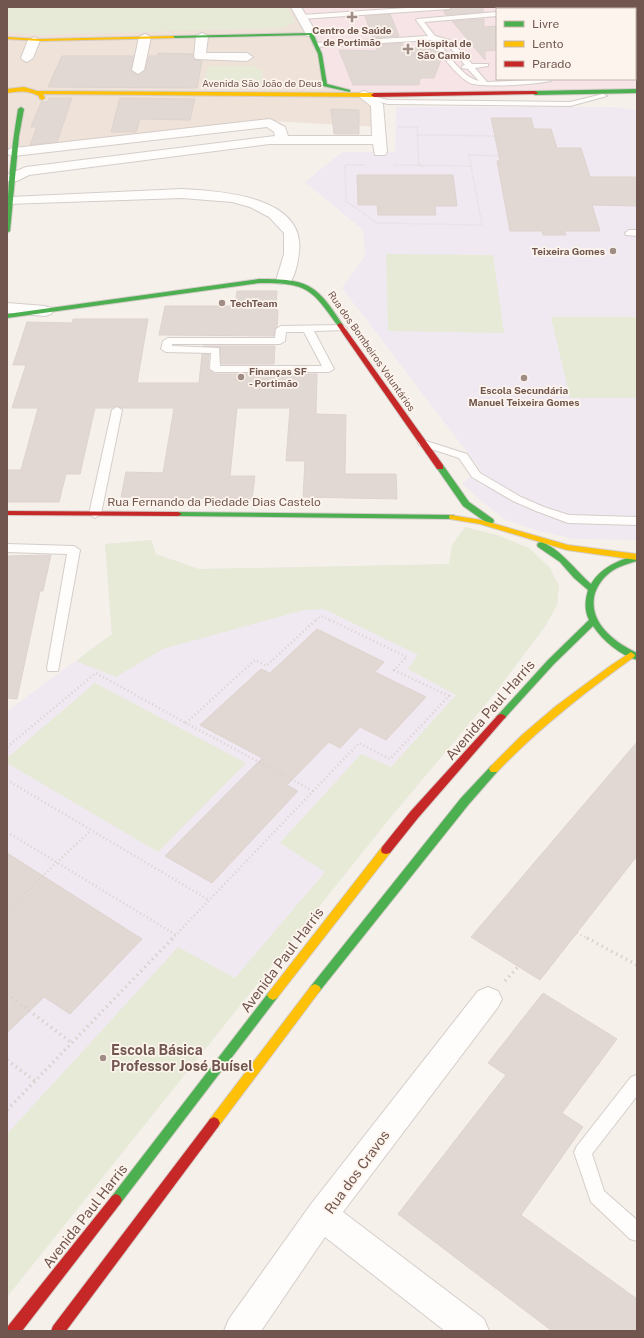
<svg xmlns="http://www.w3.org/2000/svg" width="644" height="1338" viewBox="0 0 644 1338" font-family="'Public Sans',sans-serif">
	<rect width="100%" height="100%" fill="#f6f0eb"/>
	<path fill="#eee2d9" d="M7 7H595L497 9V79H635L637 52V91L375 95 379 127 255 120 7 152Z"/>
	<g fill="#f1e9f1">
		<path d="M396 107H612L637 110V540L573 539 539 531 506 520 482 502 462 483 480 469 342 288 365 256 363 230 305 182 342 152H395Z"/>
		<path d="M465 527 497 535 529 548 550 568 559 586 557 605 544 628 495 693 390 818 7 1297V711L112 634 105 544 151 540 156 554 199 569 450 564 452 545Z"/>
	</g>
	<path fill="#f6e4e6" d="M296 7H619L621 9H497V79H635V24L637 26V91L375 95 347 91 325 85 320 54Z"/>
	<g fill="#e6ead7">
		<path d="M7 7H287L295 22 282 28 38 35 7 32Z"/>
		<path d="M208 66H256V69L263 70 261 86 204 85Z"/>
		<path d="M386 254 493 255 504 333 388 331Z"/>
		<path d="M551 317H637V398H570Z"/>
		<path d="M465 527 497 535 529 548 550 568 559 586 557 605 544 628 495 693 390 818 7 1297V1134L178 947 235 978 325 872 280 843 361 754 391 767 456 695 408 669 418 655 324 609 304 610 163 649 116 677 76 661 112 634 105 544 151 540 156 554 199 569 449 564 452 545Z"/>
		<path d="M95 683 246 763 158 852 7 763V758Z"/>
	</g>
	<g fill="#e2d8d3" stroke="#ded3ce">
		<path d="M453 7H483V12L446 15 443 11 450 10Z"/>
		<path d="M390 14 399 36 373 38 365 16Z"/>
		<path d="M484 19V27L497 26V50L485 51V60L452 21Z"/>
		<path d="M402 43 403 47 436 49 442 57 434 78H420L419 85H353L339 50 377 51 375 45Z"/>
		<path d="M158 53 193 54 195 60 202 61 197 88 48 87 62 56H134L131 71 139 75 145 70 149 56H157Z"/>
		<path d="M49 98H72L57 142 30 145 37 127H31L41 102H47Z"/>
		<path d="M120 98 195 99 190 120 140 119 136 132H111Z"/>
		<path d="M331 109 359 110V134H334Z"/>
		<path d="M491 118H531L534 129H551L557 148H581L590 177H637V206L592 205 600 231H564L566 235H543L542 231H510L497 161H500Z"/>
		<path d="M357 175H453L457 206H435L436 215H378L377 205H358Z"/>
		<path d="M237 291H277L276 309 278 310 277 327 275 329 274 336 159 335 165 306H235Z"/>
		<path d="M73 319H148L137 383H199L202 354H209L208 369 215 374H317L316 414 346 415 345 474H396L397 499 303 497 305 461H286L290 408H237L230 476H255L252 499 121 497 126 472 163 473 174 408H122L116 406 112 408H95L80 474H66L59 502H7V470H21L38 408H12L26 365H13L27 322 72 323Z"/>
		<path d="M203 346H275L274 364H221L220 347Z"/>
		<path d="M51 555 43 591H40L17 699 7 698V556Z"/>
		<path d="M317 629 384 662 375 672 426 697 386 740 360 727 340 748 329 742 287 785 298 791 212 883 165 856 262 758 200 725 261 669 270 673Z"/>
		<path d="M637 742V856L540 980 471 937Z"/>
		<path d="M7 853 142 939 70 1014 44 997 7 1033Z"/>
		<path d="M543 993 617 1039 562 1113 583 1127 521 1215 637 1299V1331H552L398 1214 506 1075 488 1063Z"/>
	</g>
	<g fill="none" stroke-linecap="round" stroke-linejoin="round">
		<g stroke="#d5cdc9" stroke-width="2">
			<g id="lane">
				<path d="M421 7H452L449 9 302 19 299 17 302 15Z"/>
				<path d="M497 12V16L424 22 435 36 450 40 472 64H488V66L475 68 487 82 552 79 551 81C536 84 479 89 468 82 453 72 441 54 431 40L316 47 313 45 316 43 428 36 416 20 417 19ZM438 41 446 43 465 65 462 66V68L468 69 479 81C462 77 448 54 438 41Z"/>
				<rect x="635" y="47" width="2" height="6"/>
				<rect x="635" y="71" width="2" height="4"/>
				<path d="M360 93 388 100 570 102 603 94 607 96 570 106 388 104 360 97Z"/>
				<path d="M629 230H637V236L626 235 625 233Z"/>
				<path d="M342 325 347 328 345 330 314 331 334 369 329 372H215L210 369 211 353 166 352 161 349 163 341 168 338H275L276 329 281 326ZM286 332H304L322 366H220L219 348 172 346V344H280L285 341Z"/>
				<path d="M117 407 122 410 101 514 95 518 89 514 112 410Z"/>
				<path d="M423 440 467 454 480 473 521 497 544 507 569 515 637 517V525L568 523 536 511 513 501 472 477 459 458 419 445 418 443 419 441Z"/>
				<path d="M7 544 74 546 80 550 58 671H48L47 668 67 554 7 552Z"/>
				<path d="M637 1075V1096L592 1154 604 1191 637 1220V1241L630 1239 591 1202 574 1152 577 1146 631 1077Z"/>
			</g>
		</g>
		<g stroke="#d5cdc9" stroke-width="2">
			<g id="street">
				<path d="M291 7H301L317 34 315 36H307Z"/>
				<path d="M202 33 208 36 206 53H247L253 57 247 61 196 59 194 57 196 36Z"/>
				<path d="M145 34 151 37 144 70 138 74 132 70 139 37Z"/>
				<path d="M34 37 40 40 33 58 27 62 23 60 21 58 28 40Z"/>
				<path d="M363 91 367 92 383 104 387 152 385 155H375L373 144H269L29 175 17 181H7V175L26 167 275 136 274 132 267 127 14 156 9 155 7 152 9 149 14 148 270 119 285 127 288 136H372L371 106 357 95Z"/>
				<path d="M182 189C220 191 306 196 299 252 298 263 295 276 289 284H279L276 281 284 254V233L269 217 250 207 232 202 182 198 7 204V198L10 197Z"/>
				<path d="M7 303 45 306 51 308 53 311 51 314 45 316 7 313Z"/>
				<path d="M488 987 498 991 502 999 498 1007 343 1212 484 1319 489 1331H445L325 1237 261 1331H224L229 1319 311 1204 478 991Z"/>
			</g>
		</g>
		<g stroke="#d4ccc8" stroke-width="2">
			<g id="fast">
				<rect x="635" y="23" width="2" height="4"/>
				<path d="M313 33 322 54 327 84 350 90V92L323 86 318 54 309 35 173 38 171 37 173 36Z"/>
				<path d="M637 89V93L535 95 532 93 535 91Z"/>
				<path d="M21 107 24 109 19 136 10 231 7 233C7 191 11 150 18 109Z"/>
				<path d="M259 279C309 279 316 284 343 325L340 327 338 326C311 288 307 283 259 283L7 318V314Z"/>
				<path d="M437 465H443L469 502 493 519 494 521 493 523H487L463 506 436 467Z"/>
				<path d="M175 512 453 515 457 517 453 519 178 516 174 514Z"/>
				<path d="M541 542C560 548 576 571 591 584 601 567 619 560 637 555V561C630 563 623 565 617 568 607 573 599 582 595 593 587 622 614 642 637 653V660C620 655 603 641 593 626L554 664 504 719H498L496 717 498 715 548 660 589 620C584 610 585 600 588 590L574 578 560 562 538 547 537 545 538 543Z"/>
				<path d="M494 765 497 766 499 769 497 772 469 804 319 992 315 994 311 992 309 989 311 986 461 798 491 766Z"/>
				<path d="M273 990 277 992 279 995 277 998 120 1204 116 1206 112 1204 110 1200 112 1196 269 992Z"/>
			</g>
		</g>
		<g stroke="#d4ccc8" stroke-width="2">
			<g id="slow">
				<path d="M173 36 175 38 40 41 7 39V37L40 39Z"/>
				<path d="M24 87 37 91 374 93 377 95 374 97 43 94 45 98 42 100 39 98V96C28 90 20 91 7 93V89Z"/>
				<path d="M450 515 481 520 568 545 637 554V560L567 550 480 524 450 519 449 517Z"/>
				<path d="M631 652 635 655 634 657C585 692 539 728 497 772H491L489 769 491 766 522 735 556 706 610 666Z"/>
				<path d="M386 846 390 847 391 850 390 853 277 998 273 1000 269 998 267 995 269 992 382 847Z"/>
				<path d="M315 984 319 986 321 989 319 992 218 1127 214 1129 210 1127 208 1123 210 1119 311 986Z"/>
			</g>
		</g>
		<g stroke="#d4ccc8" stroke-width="2">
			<g id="jam">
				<path d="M617 7H622L623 9H618Z"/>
				<path d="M535 91 538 93 537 94 374 97 371 95 374 93Z"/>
				<path d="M340 323 342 324 443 465V469H437L337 325Z"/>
				<path d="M7 511 178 512 182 514 178 516 7 515Z"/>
				<path d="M501 714 504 715 506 717 504 719 418 818 390 853 386 854 382 853 381 850 382 847 410 812 498 715Z"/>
				<path d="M214 1117 218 1119 220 1123 218 1127 66 1331H51L53 1326 210 1119Z"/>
				<path d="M116 1194 120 1196 122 1200 120 1204 22 1331H7L8 1326 112 1196Z"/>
			</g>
		</g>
		<g stroke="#d9d0ce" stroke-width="1.5" stroke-dasharray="0.5 1.5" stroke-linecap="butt">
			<path d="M399 127H417L419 165 424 167"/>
			<path d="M365 165H345L346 201 377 223 482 225 469 155 502 156 497 136 418 135"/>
			<path d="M394 165 471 166"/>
		</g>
		<path stroke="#d9d0ce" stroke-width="2" stroke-dasharray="1 2.5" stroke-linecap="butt" d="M316 620 321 616 330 620"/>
		<g stroke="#d9d0ce" stroke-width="2.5" stroke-dasharray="1 3" stroke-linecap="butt">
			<path d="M7 747 96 673 186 723"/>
			<path d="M7 780 209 900"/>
			<path d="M313 791 186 723 255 660 266 666 317 619"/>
			<path d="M7 832 176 935"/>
			<path d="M7 910 91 830"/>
			<path d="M577 933 589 939"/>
			<path d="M172 939 359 743 390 759 449 696 394 670 407 657 328 619"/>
		</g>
		<g stroke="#d9d0ce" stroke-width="3.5" stroke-dasharray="1.5 4" stroke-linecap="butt">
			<path d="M587 938 637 965"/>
			<path d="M505 981 518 967"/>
			<path d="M7 994 72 1043"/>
			<path d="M7 1060 35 1081"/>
			<path d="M7 1110 173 938"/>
		</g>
		<use href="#lane" fill="#fefdfc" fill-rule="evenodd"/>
		<use href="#street" fill="#fefdfc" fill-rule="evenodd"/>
		<use href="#fast" fill="#4caf50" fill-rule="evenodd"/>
		<use href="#slow" fill="#ffc107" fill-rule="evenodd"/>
		<use href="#jam" fill="#c62828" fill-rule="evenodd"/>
	</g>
	<g fill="#9f8c85" stroke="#fdf4ed" stroke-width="1.5">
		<path d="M350 11h4v4h4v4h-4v4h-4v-4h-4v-4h4z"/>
		<path d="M406 43h4v4h4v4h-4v4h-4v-4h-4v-4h4z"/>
		<circle cx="613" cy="251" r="4"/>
		<circle cx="222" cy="303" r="4"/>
		<circle cx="241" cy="377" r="4"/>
		<circle cx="524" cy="378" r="4"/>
		<circle cx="103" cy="1058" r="4"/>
	</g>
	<g text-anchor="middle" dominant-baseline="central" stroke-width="3.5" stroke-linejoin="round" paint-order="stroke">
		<g font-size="10" font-weight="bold" fill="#70564e" stroke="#fdf4ed" text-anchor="start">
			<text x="352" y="30" text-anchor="middle">Centro de Saúde<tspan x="352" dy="12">de Portimão</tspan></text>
			<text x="417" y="43">Hospital de<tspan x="417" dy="12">São Camilo</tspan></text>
			<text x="605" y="251" text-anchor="end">Teixeira Gomes</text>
			<text x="230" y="303">TechTeam</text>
			<text x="249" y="371">Finanças SF<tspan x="249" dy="12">- Portimão</tspan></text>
			<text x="524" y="390" text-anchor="middle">Escola Secundária<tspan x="524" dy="12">Manuel Teixeira Gomes</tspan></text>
		</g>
		<g font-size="10" fill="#70564e" stroke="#fdf4ed">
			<text x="262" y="83">Avenida São João de Deus</text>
			<text transform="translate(372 351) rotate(55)">Rua dos Bombeiros Voluntários</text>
		</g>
		<g font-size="12" fill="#70564e" stroke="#fdf4ed">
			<text x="214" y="502">Rua Fernando da Piedade Dias Castelo</text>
		</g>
		<g font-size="14" fill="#70564e" stroke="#fdf4ed">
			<text transform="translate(490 710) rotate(-49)">Avenida Paul Harris</text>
			<text transform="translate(282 960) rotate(-53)">Avenida Paul Harris</text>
			<text transform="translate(357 1172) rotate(-54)">Rua dos Cravos</text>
			<text transform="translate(85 1216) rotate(-52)">Avenida Paul Harris</text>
		</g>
		<g font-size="14" font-weight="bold" fill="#70564e" stroke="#fdf4ed" text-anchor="start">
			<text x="111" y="1050">Escola Básica<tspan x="111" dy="16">Professor José Buísel</tspan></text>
		</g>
	</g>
	<rect width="644" height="1338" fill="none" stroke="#70564e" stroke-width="16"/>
	<rect x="496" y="8" width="140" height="72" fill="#fdf4ed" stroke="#c5b5ad"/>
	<rect x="504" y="21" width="20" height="6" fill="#4caf50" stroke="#c5b5ad"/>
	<text x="532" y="28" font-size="12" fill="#70564e">Livre</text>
	<rect x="504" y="41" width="20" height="6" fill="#ffc107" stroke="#c5b5ad"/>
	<text x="532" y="48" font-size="12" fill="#70564e">Lento</text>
	<rect x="504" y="61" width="20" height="6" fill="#c62828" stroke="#c5b5ad"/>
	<text x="532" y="68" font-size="12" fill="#70564e">Parado</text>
</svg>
